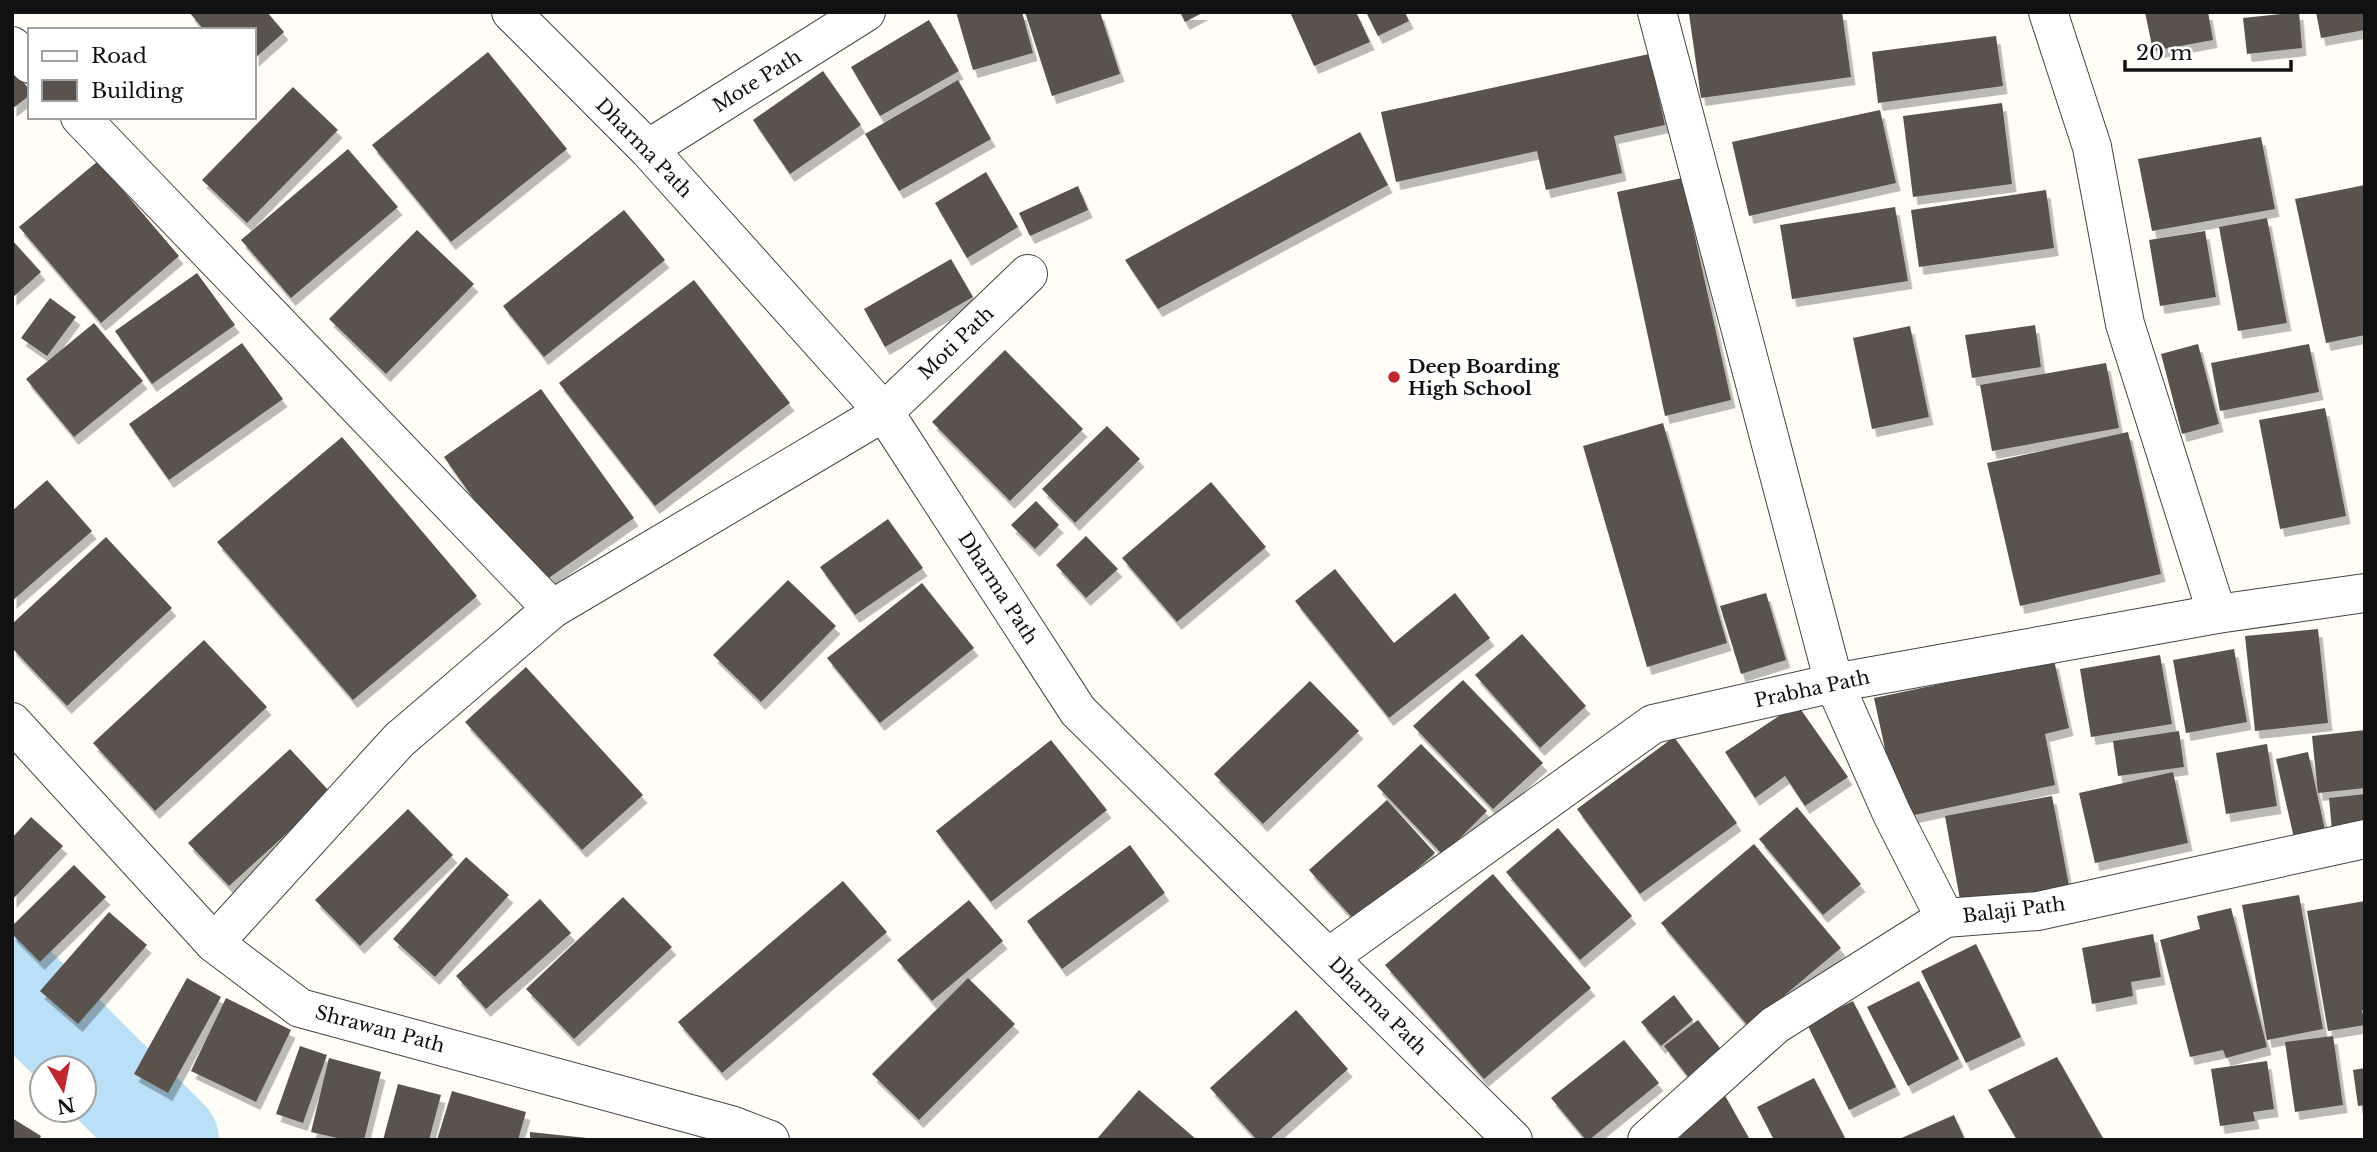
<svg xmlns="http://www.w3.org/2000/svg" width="2377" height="1152" viewBox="0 0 2377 1152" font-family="'Libre Baskerville',serif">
	<defs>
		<filter id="shadow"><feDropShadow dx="4.5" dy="8" stdDeviation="0" flood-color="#0004"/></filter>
	</defs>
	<rect width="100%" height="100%" fill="#fffdf5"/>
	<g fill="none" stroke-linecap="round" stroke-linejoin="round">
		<path stroke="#b9e0f7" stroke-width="100" d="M12 983 169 1140"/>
	</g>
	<g fill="#5a524d" filter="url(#shadow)">
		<path d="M189 12H267L284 32 254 59V30H204Z"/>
		<path d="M956 12H1022L1033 53 973 70Z"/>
		<path d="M1025 12H1100L1120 74 1052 96Z"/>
		<path d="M1180 12H1204L1185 22Z"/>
		<path d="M1290 12H1356L1370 42 1314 66Z"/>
		<path d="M1366 12H1405L1409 21 1378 36Z"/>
		<path d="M1700 12H1842L1851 77 1701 98 1689 14Z"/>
		<path d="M2145 12H2208L2213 40 2153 51Z"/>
		<path d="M2299 12 2302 48 2247 54 2243 18Z"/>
		<path d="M2316 12H2365V30L2321 38Z"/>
		<path d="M929 20 959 71 880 116 851 67Z"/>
		<path d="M1996 36 2003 86 1878 103 1872 52Z"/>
		<path d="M488 52 567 149 451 242 372 145Z"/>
		<path d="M1649 54 1665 125 1614 136 1622 173 1546 190 1537 151 1396 182 1381 112Z"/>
		<path d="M12 69 30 90V95L12 109Z"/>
		<path d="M823 71 861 125 790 174 753 120Z"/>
		<path d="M958 80 991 139 899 191 865 134Z"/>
		<path d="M293 87 338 130 247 223 202 180Z"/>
		<path d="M2002 103 2012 184 1913 197 1903 116Z"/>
		<path d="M1880 110 1896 183 1749 216 1732 142Z"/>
		<path d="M1360 132 1388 185 1158 309 1125 260Z"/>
		<path d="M2261 137 2275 209 2152 231 2138 159Z"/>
		<path d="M348 149 398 207 291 298 241 240Z"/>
		<path d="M98 161 179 256 101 323 19 227Z"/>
		<path d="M986 172 1018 227 967 258 935 203Z"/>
		<path d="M1682 178 1731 400 1665 416 1617 192Z"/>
		<path d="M2365 185V335L2326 343 2295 199Z"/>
		<path d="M1078 186 1088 210 1030 236 1019 213Z"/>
		<path d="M2046 190 2054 248 1919 267 1911 210Z"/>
		<path d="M1895 207 1908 281 1792 299 1780 225Z"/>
		<path d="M624 210 665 260 544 357 503 306Z"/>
		<path d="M2267 218 2287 323 2238 331 2219 227Z"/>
		<path d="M417 230 474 284 386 374 329 319Z"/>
		<path d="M2205 231 2216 297 2160 306 2149 240Z"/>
		<path d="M12 240 41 272 12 298Z"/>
		<path d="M951 259 973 297 885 347 864 309Z"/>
		<path d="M197 273 235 325 152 384 115 331Z"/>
		<path d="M694 280 790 403 655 506 559 383Z"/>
		<path d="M50 298 76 317 47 356 21 338Z"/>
		<path d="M94 323 143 381 74 437 26 379Z"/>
		<path d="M2035 325 2041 367 1972 378 1965 335Z"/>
		<path d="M1910 326 1929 417 1872 429 1853 338Z"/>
		<path d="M242 343 283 399 169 480 129 424Z"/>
		<path d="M2198 344 2219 424 2182 434 2161 354Z"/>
		<path d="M2309 344 2319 392 2220 411 2211 363Z"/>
		<path d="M1005 350 1083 429 1010 501 932 422Z"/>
		<path d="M2106 363 2119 428 1992 451 1980 385Z"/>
		<path d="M541 389 634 518 536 587 444 457Z"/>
		<path d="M2325 408 2346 516 2280 529 2259 420Z"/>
		<path d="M1663 423 1727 643 1647 667 1583 446Z"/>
		<path d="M1107 426 1140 459 1075 523 1042 489Z"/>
		<path d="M2128 432 2161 574 2020 606 1987 463Z"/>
		<path d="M342 437 477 596 353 700 217 542Z"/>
		<path d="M47 480 92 531 12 601V511Z"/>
		<path d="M1211 482 1266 547 1177 622 1122 558Z"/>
		<path d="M1036 501 1059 525 1035 549 1011 525Z"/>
		<path d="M888 519 923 568 855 615 820 567Z"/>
		<path d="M1086 536 1118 569 1086 598 1056 565Z"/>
		<path d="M106 537 172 608 67 706 12 648V624Z"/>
		<path d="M1335 569 1394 643 1455 593 1490 638 1389 718 1295 601Z"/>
		<path d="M788 580 836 626 761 702 713 655Z"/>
		<path d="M922 583 974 648 880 723 827 658Z"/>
		<path d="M1766 593 1786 660 1741 674 1720 606Z"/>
		<path d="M2318 629 2328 723 2255 731 2245 636Z"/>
		<path d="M1522 634 1586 706 1540 748 1475 675Z"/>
		<path d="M204 640 267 707 155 811 93 743Z"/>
		<path d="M2234 649 2247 722 2186 733 2173 660Z"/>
		<path d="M2160 655 2172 724 2091 737 2080 669Z"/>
		<path d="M2054 660 2069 728 2045 734 2055 785 1900 818 1874 698Z"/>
		<path d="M526 667 643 795 582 850 465 722Z"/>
		<path d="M1463 680 1543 763 1493 809 1413 726Z"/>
		<path d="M1310 681 1359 731 1263 824 1214 774Z"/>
		<path d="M1797 704 1848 777 1805 806 1785 776 1755 798 1725 752Z"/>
		<path d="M2365 730V788L2318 793 2312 736Z"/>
		<path d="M2179 731 2184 767 2118 776 2113 741Z"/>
		<path d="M1674 737 1737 823 1640 894 1577 809Z"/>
		<path d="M1051 740 1107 810 991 902 936 831Z"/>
		<path d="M1421 744 1487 811 1443 855 1377 786Z"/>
		<path d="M2267 744 2277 806 2226 814 2216 753Z"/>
		<path d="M290 749 331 793 229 886 188 843Z"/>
		<path d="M2308 752 2325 830 2294 838 2276 759Z"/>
		<path d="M2173 772 2188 843 2095 863 2079 793Z"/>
		<path d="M2365 794V828L2332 831 2329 798Z"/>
		<path d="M2052 796 2070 891 1962 911 1945 816Z"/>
		<path d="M1387 800 1435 853 1357 923 1309 870Z"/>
		<path d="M1797 807 1861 884 1823 915 1759 839Z"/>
		<path d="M408 809 453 855 360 946 315 900Z"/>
		<path d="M31 817 63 846 12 900V838Z"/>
		<path d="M1558 828 1632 916 1580 960 1506 872Z"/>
		<path d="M1754 844 1841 948 1748 1026 1661 923Z"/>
		<path d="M1130 845 1165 893 1062 969 1027 921Z"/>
		<path d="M466 857 509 895 435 977 393 939Z"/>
		<path d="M74 865 106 897 40 962 12 934V926Z"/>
		<path d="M1493 874 1591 988 1484 1079 1385 965Z"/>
		<path d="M843 881 887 932 722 1073 678 1022Z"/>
		<path d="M2299 895 2323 1029 2267 1040 2242 905Z"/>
		<path d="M623 897 672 947 574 1039 526 989Z"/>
		<path d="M540 899 571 933 486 1009 456 976Z"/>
		<path d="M969 900 1003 941 932 1001 897 960Z"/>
		<path d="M2365 901V1010H2362L2365 1025 2328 1031 2307 911Z"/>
		<path d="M2231 908 2267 1047 2226 1058 2223 1050 2190 1057 2160 940 2200 929 2197 916Z"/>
		<path d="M109 912 147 945 78 1024 40 991Z"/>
		<path d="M2153 934 2161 977 2131 982 2133 996 2092 1004 2082 948Z"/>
		<path d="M1976 944 2021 1037 1966 1063 1921 971Z"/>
		<path d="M187 978 221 997 168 1093 134 1074Z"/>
		<path d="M968 978 1015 1024 919 1120 872 1074Z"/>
		<path d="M1919 981 1959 1059 1908 1086 1867 1007Z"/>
		<path d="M1674 995 1693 1020 1661 1046 1641 1022Z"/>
		<path d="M226 998 291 1030 256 1102 191 1071Z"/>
		<path d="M1853 1001 1896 1087 1849 1110 1807 1024Z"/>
		<path d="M1296 1010 1348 1069 1269 1140H1257L1210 1088Z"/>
		<path d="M1698 1020 1727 1057 1693 1083 1664 1046Z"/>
		<path d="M2333 1036 2343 1105 2295 1112 2285 1042Z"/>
		<path d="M1624 1040 1659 1083 1589 1140H1586L1551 1098Z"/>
		<path d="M300 1046 327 1055 303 1123 276 1114Z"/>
		<path d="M2057 1057 2104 1140H2017L1988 1090Z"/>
		<path d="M329 1058 381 1072 364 1140H346L311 1132Z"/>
		<path d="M2267 1061 2274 1109 2253 1112 2255 1121 2220 1126 2211 1069Z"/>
		<path d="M2365 1068V1105L2358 1106 2353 1070Z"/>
		<path d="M1814 1078 1846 1140H1774L1757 1107Z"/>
		<path d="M398 1084 441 1095 429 1140H383Z"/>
		<path d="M1139 1090 1197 1140H1096Z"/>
		<path d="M452 1091 526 1112 518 1140H437Z"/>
		<path d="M1723 1092 1750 1140H1681L1671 1121Z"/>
		<path d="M1954 1115 1965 1140H1897Z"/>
		<path d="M12 1118 41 1136 39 1140H12Z"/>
		<path d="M530 1132 587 1138V1140H530Z"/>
	</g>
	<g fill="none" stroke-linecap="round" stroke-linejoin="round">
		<g stroke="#444" stroke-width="40">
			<g id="minor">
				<path d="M511 12 648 149 884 412 1078 711 1513 1140"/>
				<path d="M1657 12 1834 683 1892 814 1945 918"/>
				<path d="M2048 12 2092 147 2125 324 2217 614"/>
				<path d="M12 46 30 64"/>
				<path d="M80 117 552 609"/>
				<path d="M648 149 866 12"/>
				<path d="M12 722 214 943 300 1008 731 1125 770 1140"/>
				<path d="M214 943 399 740 552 609 884 412 1028 274"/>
				<path d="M1329 957 1653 724 1834 683 2217 614 2365 593"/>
				<path d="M1647 1140 1775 1025 1945 918 2038 911 2365 839"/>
			</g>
		</g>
		<use href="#minor" stroke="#fff" stroke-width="38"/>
	</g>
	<circle fill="#c4262e" stroke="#fff" stroke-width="2.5" cx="1394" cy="377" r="7"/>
	<g text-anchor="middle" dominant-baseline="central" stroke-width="7" stroke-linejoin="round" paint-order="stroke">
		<g font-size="19" fill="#111" stroke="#fff">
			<text transform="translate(757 81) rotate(-32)">Mote Path</text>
			<text transform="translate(644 148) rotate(46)">Dharma Path</text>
			<text transform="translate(956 343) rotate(-44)">Moti Path</text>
			<text transform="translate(998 588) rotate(57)">Dharma Path</text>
			<text transform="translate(1812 689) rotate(-12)">Prabha Path</text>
			<text transform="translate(2014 910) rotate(-7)">Balaji Path</text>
			<text transform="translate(1378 1006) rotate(45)">Dharma Path</text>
			<text transform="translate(380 1029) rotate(15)">Shrawan Path</text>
		</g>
		<g font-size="19" font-weight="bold" fill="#111" stroke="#fff" text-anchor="start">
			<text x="1408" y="366">Deep Boarding<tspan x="1408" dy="22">High School</tspan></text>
		</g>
	</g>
	<rect width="2377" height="1152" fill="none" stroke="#111111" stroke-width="28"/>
	<rect x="28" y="28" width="228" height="91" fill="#ffffff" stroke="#a0a0a0" stroke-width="2"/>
	<rect x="42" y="51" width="35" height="10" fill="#ffffff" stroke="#a0a0a0" stroke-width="2"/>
	<text x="91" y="63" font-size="21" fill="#111111">Road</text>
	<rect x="42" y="80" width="35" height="21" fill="#5a524d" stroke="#a0a0a0" stroke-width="2"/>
	<text x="91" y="98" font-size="21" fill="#111111">Building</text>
	<g transform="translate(63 1089) rotate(170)"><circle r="33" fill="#ffffff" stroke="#a0a0a0" stroke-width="2"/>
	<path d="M0-5L12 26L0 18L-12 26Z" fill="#c4262e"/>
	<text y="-10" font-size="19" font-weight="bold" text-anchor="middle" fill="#111111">N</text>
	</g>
	<path d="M2125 60v10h166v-10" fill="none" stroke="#111111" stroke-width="3.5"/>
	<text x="2136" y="60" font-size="21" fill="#111111" stroke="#ffffff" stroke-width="5" paint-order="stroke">20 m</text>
</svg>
